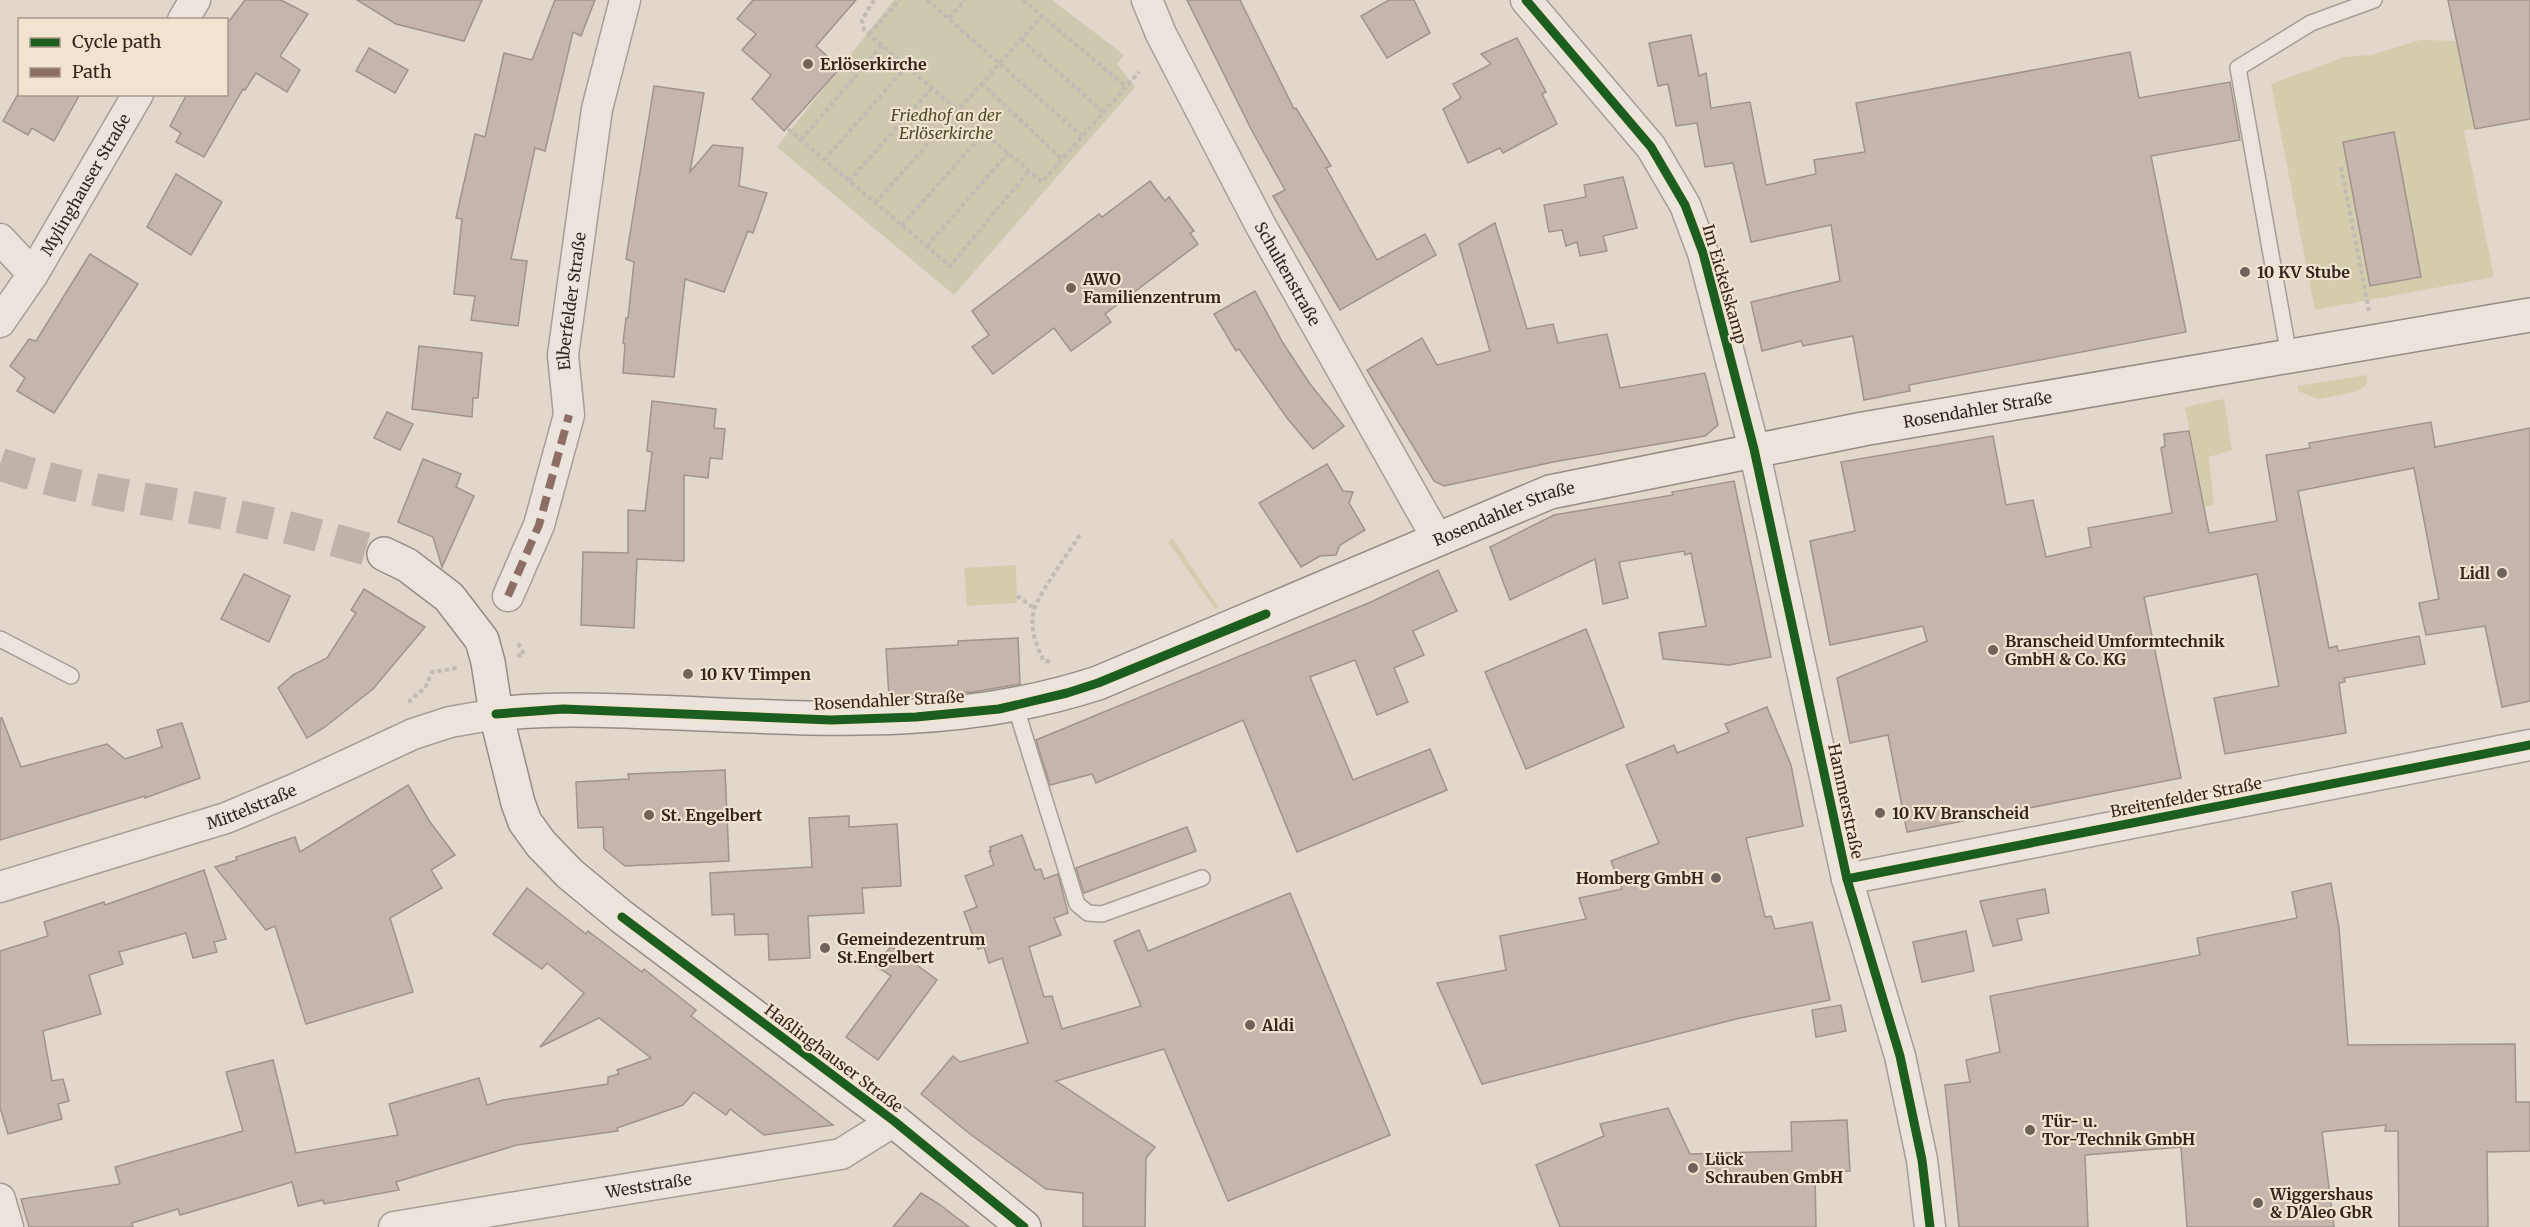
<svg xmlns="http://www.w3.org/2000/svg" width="2530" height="1227" viewBox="0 0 2530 1227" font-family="Merriweather,serif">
	<rect width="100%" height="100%" fill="#e1d7cb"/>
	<g fill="#d3cdae">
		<path d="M2420 40 2457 41 2475 129 2464 130 2494 277 2315 310 2271 84 2344 57 2371 55Z"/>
		<path d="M2367 375 2366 386 2351 393 2318 399 2298 391 2297 386Z"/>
		<path d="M2224 399 2232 450 2209 457 2214 505 2205 507 2185 407Z"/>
		<path d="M1173 539 1219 608 1215 609 1168 542Z"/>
		<path d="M1016 565 1017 603 967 606 964 568Z"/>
	</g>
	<path fill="#cdc8ae" d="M894 0H1052L1124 55 1117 64 1135 87 954 295 777 147Z"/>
	<g fill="#c5b5ac" stroke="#a1938b" stroke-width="1.5">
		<path d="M245 0H281L308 14 280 56 300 70 287 92 256 73 245 90 243 89 204 157 176 142 181 133 170 126 187 94H226V25Z"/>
		<path d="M357 0H482L464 41 396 24Z"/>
		<path d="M555 0H595L581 36 573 32 545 151 535 148 511 259 527 261 518 326 471 320 475 296 454 294 462 219 456 218 475 134 485 137 504 53 532 60Z"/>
		<path d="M753 0H856L816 46 840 68 784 131 752 99 771 75 742 50 756 34 737 19Z"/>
		<path d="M1187 0H1240L1294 109 1296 108 1331 166 1326 168 1377 260 1425 234 1436 255 1340 310 1273 196 1285 190 1251 129Z"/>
		<path d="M1389 0H1414L1430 33 1387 58 1361 16Z"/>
		<path d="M2448 0H2530V119L2475 129Z"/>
		<path d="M1691 35 1699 76 1706 73 1711 108 1750 102 1766 185 1816 174 1814 160 1865 152 1856 103 2130 52 2139 98 2230 82 2240 140 2151 156 2186 332 1909 385 1910 391 1864 400 1853 336 1803 346 1801 341 1762 351 1751 302 1840 281 1831 225 1751 242 1733 163 1705 167 1697 123 1676 126 1668 84 1658 86 1649 43Z"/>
		<path d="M1517 38 1546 92 1542 94 1557 124 1503 153 1500 148 1468 163 1443 109 1461 98 1453 84 1491 64 1481 54Z"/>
		<path d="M369 48 408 70 395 93 356 71Z"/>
		<path d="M654 86 704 93 690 172 713 145 743 148 739 186 767 193 753 233 748 231 724 292 685 279 674 377 623 373 625 344 623 343 626 318H628L634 262 626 259Z"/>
		<path d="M18 94H80L54 141 32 128 28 135 3 121Z"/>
		<path d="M2394 132 2421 277 2370 286 2343 142Z"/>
		<path d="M176 174 222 202 191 255 147 227Z"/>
		<path d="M1623 177 1637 228 1603 236 1607 251 1580 256 1577 242 1566 246 1562 230 1549 232 1544 205 1586 197 1584 185Z"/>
		<path d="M1150 181 1165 201 1169 197 1194 231 1190 233 1198 244 1105 314 1111 322 1071 351 1054 328 993 374 972 347 989 335 972 311 1099 214 1102 217Z"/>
		<path d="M1495 223 1527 329 1553 324 1558 343 1607 334 1620 388 1705 373 1718 425 1705 436 1553 462 1444 486 1434 481 1367 370 1422 338 1437 365 1490 351 1459 244Z"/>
		<path d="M90 254 138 284 54 413 17 391 25 378 10 366 29 339 36 341Z"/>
		<path d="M1255 291 1283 343 1310 384 1344 426 1313 449 1287 418 1239 349 1236 351 1214 314Z"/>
		<path d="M419 346 482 353 478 398H473L472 417 412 409Z"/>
		<path d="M652 401 716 409 714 428 725 429 722 459 710 458 708 478 684 475V561L637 559 634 628 581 625 583 552 628 553V510L645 511 652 452 647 451Z"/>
		<path d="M387 412 413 424 400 450 374 438Z"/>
		<path d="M2431 422 2435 447 2530 428V701L2502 707 2485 626 2426 635 2419 603 2439 599 2414 468 2298 491 2329 648 2337 646 2338 651 2419 636 2425 664 2344 678 2345 682 2339 683 2346 733 2225 754 2214 698 2279 686 2257 574 2144 597 2181 778 1907 832 1888 735 1850 743 1837 678 1927 641 1923 626 1830 645 1810 541 1855 531 1841 462 1993 436 2006 505 2033 500 2046 557 2091 547 2088 528 2172 513 2161 448 2165 446 2164 434 2189 431 2209 533 2277 521 2266 455 2310 448 2309 443Z"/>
		<path d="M423 459 461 474 456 487 474 496 442 567 433 537 398 522Z"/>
		<path d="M1327 464 1343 491 1353 492 1349 503 1365 530 1340 545 1336 555 1320 556 1301 567 1259 503Z"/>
		<path d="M1734 481 1771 657 1729 665 1663 659 1659 633 1706 626 1691 553 1685 555 1684 551 1619 562 1628 598 1603 604 1595 559 1510 600 1490 547 1554 515 1673 495 1672 492Z"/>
		<path d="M1438 570 1457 611 1413 631 1424 655 1394 668 1408 702 1377 715 1355 660 1310 677 1353 780 1430 749 1447 790 1297 852 1243 720 1096 783 1092 774 1050 785 1036 740 1371 602Z"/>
		<path d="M244 574 290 596 269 642 221 619Z"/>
		<path d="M364 589 425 627 373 689 325 727 307 738 278 688 293 675 327 658 356 613 351 610Z"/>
		<path d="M1586 629 1624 727 1526 769 1485 672Z"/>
		<path d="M1018 638 1020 684 973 692 889 697 886 649 958 645V641Z"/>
		<path d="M1767 707 1791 765 1803 826 1746 838 1765 917 1771 916 1775 929 1812 922 1830 1000 1740 1018 1482 1084 1437 983 1506 970 1500 936 1586 919 1579 898 1622 889 1611 861 1659 843 1626 765 1674 745 1677 753 1729 732 1725 724Z"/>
		<path d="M0 718H2L21 767 107 744 125 759 162 747 157 730 182 723 200 778 145 798V796L0 840Z"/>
		<path d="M725 770 729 861 625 866 604 849 603 827 578 828 576 782 629 779 628 774Z"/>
		<path d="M408 785 430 822 455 855 431 870 442 888 390 918 413 992 306 1024 275 926 266 930 215 867 237 860 236 857 295 837 300 852Z"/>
		<path d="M849 816V827L897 824 901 886 862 888 864 913 808 916 810 958 769 960 768 934 735 935 734 914 712 915 710 873 812 867 809 818Z"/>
		<path d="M1187 827 1196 851 1084 893 1076 868Z"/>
		<path d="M1022 835 1035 870 1041 869 1044 879 1058 874 1068 913 1054 918 1061 935 1029 947 1044 997 1052 996 1062 1029 1141 1006 1114 941 1139 930 1148 951 1290 893 1390 1135 1228 1201 1164 1049 1056 1081 1155 1147 1146 1158 1145 1227H1083V1193L1046 1189 970 1134 921 1094 953 1056 960 1062 1028 1043 1002 958 989 963 984 947 978 949 964 912 977 907 965 876 994 865 989 851H991L990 847Z"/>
		<path d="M204 870 226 939 214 942 217 952 193 958 186 933 119 952 123 964 89 975 101 1014 43 1031 52 1081 63 1079 69 1101 58 1104 62 1119 8 1134 0 1107V951L48 936 44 922 104 902 105 905Z"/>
		<path d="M2331 883 2339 928 2348 1045 2515 1044 2516 1102H2530V1151L2487 1152 2488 1227H2399L2398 1131H2385L2386 1125 2322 1132 2334 1227H2187L2181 1147 2085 1155 2088 1227H1959L1945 1085 1970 1082 1966 1060 2000 1052 1990 996 2200 955 2197 938 2297 918 2292 892Z"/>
		<path d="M527 888 586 934 588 931 642 972 644 969 696 1010 691 1016 833 1125 764 1135 730 1109 726 1115 694 1092 683 1105 617 1128 618 1131 517 1145 396 1182 399 1190 324 1204 323 1200 298 1206 292 1182 180 1215 178 1209 132 1223 133 1227H29L21 1199 120 1184 115 1167 243 1131 226 1072 273 1060 296 1153 398 1135 389 1104 479 1078 487 1105 503 1100 608 1084V1077L619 1074 617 1070 651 1058 599 1018 540 1047 584 993 547 963 542 969 493 934Z"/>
		<path d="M2045 889 2049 913 2017 919 2022 940 1993 946 1980 901Z"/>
		<path d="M1966 931 1974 971 1922 982 1913 942Z"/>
		<path d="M891 946 937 980 878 1060 846 1037 891 976 876 966Z"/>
		<path d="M1841 1005 1846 1031 1816 1037 1812 1010Z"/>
		<path d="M1668 1108 1690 1154 1792 1151 1791 1122 1847 1120 1850 1171 1815 1173 1816 1227H1560L1536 1165 1604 1136 1600 1124Z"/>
		<path d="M921 1193 939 1204 969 1227H893Z"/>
	</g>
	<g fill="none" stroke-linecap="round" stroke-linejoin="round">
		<path stroke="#beb3a8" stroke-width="33" stroke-dasharray="33 16" stroke-linecap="butt" d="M0 464C83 493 170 501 255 520 299 529 341 542 384 554"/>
		<g stroke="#a69d95" stroke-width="18">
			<g id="lane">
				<path d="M2289 356 2238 68 2311 23 2374 0"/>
				<path d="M0 639 71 676"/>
				<path d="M1015 705 1077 904 1088 913 1102 914 1202 878"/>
			</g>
		</g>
		<g stroke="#a69d95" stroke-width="33">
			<g id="street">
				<path id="s1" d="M1147 0 1161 34 1262 228 1438 540"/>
				<path d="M1526 0 1651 147 1685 205 1703 253 1754 449 1847 879 1900 1056 1922 1160 1930 1227"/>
				<path d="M183 20 195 0"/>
				<path d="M0 239 33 274"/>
				<path id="s2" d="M0 322 33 274 138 94"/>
				<path id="s3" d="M508 596 539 525 569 415 563 355 597 109 625 0"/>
				<path d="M1847 879 2530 745"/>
				<path id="s4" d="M0 887 226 818 297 788 413 734 450 722 496 714"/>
				<path d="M0 1199 8 1227"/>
				<path id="s5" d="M394 1227 841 1154 894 1121"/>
			</g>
		</g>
		<g stroke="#968c84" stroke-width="36">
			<g id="secondary">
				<path d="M384 554 407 565 449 597 482 640 488 662 496 714 518 803 525 822 541 844 570 874 622 917 894 1121 1024 1227"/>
				<path id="s6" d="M496 714C557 707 617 711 678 713 823 719 957 729 1098 683L1550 492 1863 429 2530 315"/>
			</g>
		</g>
		<g stroke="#c2bbb4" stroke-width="4" stroke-dasharray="4.5 3" stroke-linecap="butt">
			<path d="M874 0 862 20 864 30 1042 182 1139 72"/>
			<path d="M927 0 1082 136"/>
			<path d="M1023 0 1125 86"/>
			<path d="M949 18 965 0"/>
			<path d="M869 34 900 0"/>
			<path d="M1021 39 1103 112"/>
			<path d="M981 83 1062 159"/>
			<path d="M788 129 950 266 1029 171"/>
			<path d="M801 140 882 45"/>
			<path d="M824 160 907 66"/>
			<path d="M2341 167 2369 311"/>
			<path d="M849 181 932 88"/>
			<path d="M875 203 1042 16"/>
			<path d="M902 225 984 133"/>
			<path d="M927 246 1008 153"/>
			<path d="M1017 596 1034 608"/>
			<path d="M517 656 524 654 518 643"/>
			<path d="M1050 662 1043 660C1036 644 1029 627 1034 610 1038 595 1071 549 1081 533"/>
			<path d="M410 703V700L425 688 432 672 457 668"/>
		</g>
		<use href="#lane" stroke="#eae4dd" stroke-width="15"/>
		<use href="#street" stroke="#eae4dd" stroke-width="30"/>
		<use href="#secondary" stroke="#eae4dd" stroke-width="33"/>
		<path stroke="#8d6e63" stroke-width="8" stroke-dasharray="15 8" stroke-linecap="butt" d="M508 596 539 525 569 415"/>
		<g stroke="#f2e3d1" stroke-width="13">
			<g id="cycleway">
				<path d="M1526 0 1651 147 1685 205 1703 253 1754 449 1847 879 1900 1056 1922 1160 1930 1227"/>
				<path d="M496 714 563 709 831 720 916 717 999 709 1067 693 1098 683 1266 614"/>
				<path d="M1847 879 2530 745"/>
				<path d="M622 917 894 1121 1024 1227"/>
			</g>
		</g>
		<use href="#cycleway" stroke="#1b5e20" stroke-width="9"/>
	</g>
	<g fill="#70635b" stroke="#f2e3d1" stroke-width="2">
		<circle cx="808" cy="64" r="6"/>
		<circle cx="2245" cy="272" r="6"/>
		<circle cx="1071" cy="288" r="6"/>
		<circle cx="2502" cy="573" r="6"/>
		<circle cx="1993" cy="650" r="6"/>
		<circle cx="688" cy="674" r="6"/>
		<circle cx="1880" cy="813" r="6"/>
		<circle cx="649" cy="815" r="6"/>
		<circle cx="1716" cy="878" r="6"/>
		<circle cx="825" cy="948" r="6"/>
		<circle cx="1250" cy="1025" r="6"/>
		<circle cx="2030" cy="1130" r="6"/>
		<circle cx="1693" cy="1168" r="6"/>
		<circle cx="2258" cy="1203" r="6"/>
	</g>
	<g text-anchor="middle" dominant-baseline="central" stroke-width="4.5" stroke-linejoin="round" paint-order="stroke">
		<g font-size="16" font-weight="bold" fill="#33251e" stroke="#f2e3d1" text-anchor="start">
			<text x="820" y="64">Erlöserkirche</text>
			<text x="2257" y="272">10 KV Stube</text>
			<text x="1083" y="279">AWO<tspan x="1083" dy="18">Familienzentrum</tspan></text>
			<text x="2490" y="573" text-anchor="end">Lidl</text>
			<text x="2005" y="641">Branscheid Umformtechnik<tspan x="2005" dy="18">GmbH &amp; Co. KG</tspan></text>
			<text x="700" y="674">10 KV Timpen</text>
			<text x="1892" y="813">10 KV Branscheid</text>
			<text x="661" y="815">St. Engelbert</text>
			<text x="1704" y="878" text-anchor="end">Homberg GmbH</text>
			<text x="837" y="939">Gemeindezentrum<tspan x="837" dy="18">St.Engelbert</tspan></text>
			<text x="1262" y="1025">Aldi</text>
			<text x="2042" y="1121">Tür- u.<tspan x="2042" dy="18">Tor-Technik GmbH</tspan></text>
			<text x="1705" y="1159">Lück<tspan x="1705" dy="18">Schrauben GmbH</tspan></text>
			<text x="2270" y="1194">Wiggershaus<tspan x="2270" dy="18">&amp; D'Aleo GbR</tspan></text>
		</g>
		<g font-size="16" font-style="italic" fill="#4b4e26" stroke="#f2e3d1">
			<text x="946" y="115">Friedhof an der<tspan x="946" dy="18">Erlöserkirche</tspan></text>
		</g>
		<g font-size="16" fill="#33251e" stroke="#f2e3d1">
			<text stroke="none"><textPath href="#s2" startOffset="162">Mylinghauser Straße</textPath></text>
			<text stroke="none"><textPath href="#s1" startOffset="308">Schultenstraße</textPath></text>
			<text transform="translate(1725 284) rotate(74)">Im Eickelskamp</text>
			<text stroke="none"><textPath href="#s3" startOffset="306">Elberfelder Straße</textPath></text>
			<text stroke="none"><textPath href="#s6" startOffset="1532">Rosendahler Straße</textPath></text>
			<text stroke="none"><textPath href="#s6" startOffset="1046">Rosendahler Straße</textPath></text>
			<text transform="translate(889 700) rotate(-3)">Rosendahler Straße</text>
			<text transform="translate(2186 797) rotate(-11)">Breitenfelder Straße</text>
			<text transform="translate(1846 801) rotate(78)">Hammerstraße</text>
			<text stroke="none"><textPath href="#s4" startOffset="264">Mittelstraße</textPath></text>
			<text transform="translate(834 1058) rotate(37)">Haßlinghauser Straße</text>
			<text stroke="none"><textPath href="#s5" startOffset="258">Weststraße</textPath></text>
		</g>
	</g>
	<rect x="18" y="18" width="210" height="78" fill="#f2e3d1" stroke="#a69789" stroke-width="1.5"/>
	<rect x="30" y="38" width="30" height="9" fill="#1b5e20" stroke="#a69789" stroke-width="1.5"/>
	<text x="72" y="48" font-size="18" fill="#33251e">Cycle path</text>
	<rect x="30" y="68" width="30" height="9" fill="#8d6e63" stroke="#a69789" stroke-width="1.5"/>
	<text x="72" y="78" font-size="18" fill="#33251e">Path</text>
</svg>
